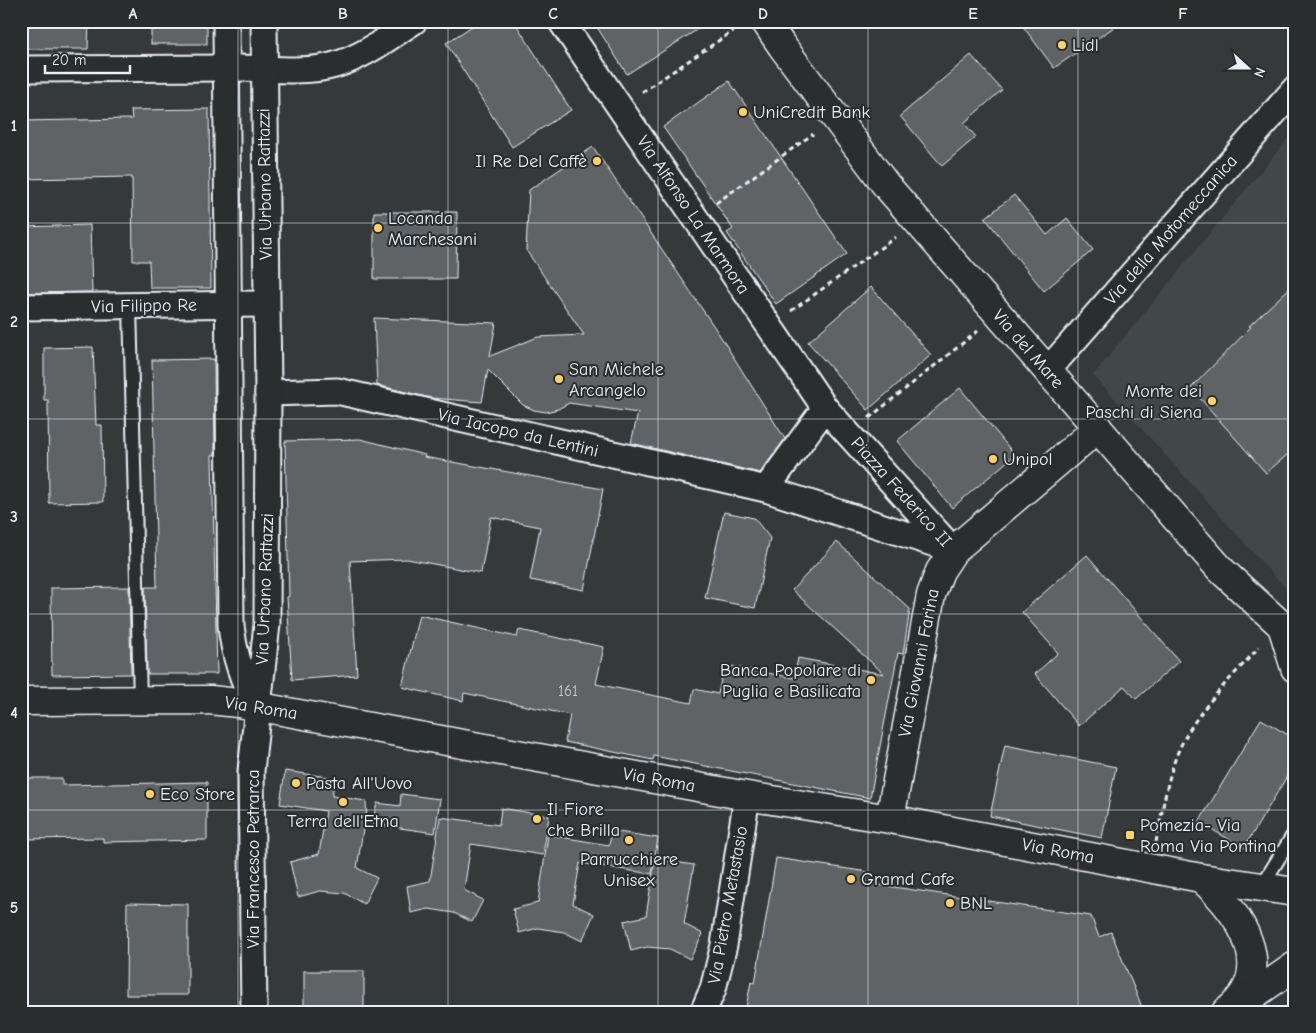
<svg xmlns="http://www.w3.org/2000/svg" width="1316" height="1033" viewBox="0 0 1316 1033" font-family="'Comic Neue',sans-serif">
	<rect width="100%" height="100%" fill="#35393a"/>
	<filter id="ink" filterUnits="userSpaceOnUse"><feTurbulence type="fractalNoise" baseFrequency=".02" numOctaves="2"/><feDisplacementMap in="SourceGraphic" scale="10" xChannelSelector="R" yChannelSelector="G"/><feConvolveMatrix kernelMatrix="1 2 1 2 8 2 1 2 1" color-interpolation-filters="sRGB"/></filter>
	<g filter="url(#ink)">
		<path fill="#424647" d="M1295 130V599L1093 375Z"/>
		<g fill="#5f6365" stroke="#e8f1f8">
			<path d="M24 21H89L88 49H24Z"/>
			<rect x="151" y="21" width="56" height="23"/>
			<path d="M480 21H514L571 110 512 147 446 43Z"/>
			<path d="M593 21H711L627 74Z"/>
			<path d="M1019 21H1123L1054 68Z"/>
			<path d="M971 55 1002 90 964 123 976 137 942 166 900 116Z"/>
			<path d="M729 81 847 254 776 304 727 233 733 229 663 127Z"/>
			<path d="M209 109 211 288H150L149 261H133L132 177 21 179V121L132 119 131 110Z"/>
			<path d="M593 147 719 334 785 439 760 473 631 443 638 413 569 403 558 409 546 412 534 410 523 405 488 370 482 402 431 398 377 385 374 318 496 323 490 356 538 337 584 335 526 250 529 190Z"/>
			<path d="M1014 195 1047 235 1067 218 1093 250 1044 291 985 218Z"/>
			<path d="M374 212H457L456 279H374Z"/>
			<path d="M90 225 92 292 21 293V227Z"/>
			<path d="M1295 283V448L1266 473 1191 388 1251 327 1249 326Z"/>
			<path d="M871 287 931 355 868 410 808 342Z"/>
			<path d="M93 347 96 425H102L103 502 49 503 48 400H44V348Z"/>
			<path d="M214 359 215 455H212L217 674H147L145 587H157L152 360Z"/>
			<path d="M960 388 1015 455 952 508 897 441Z"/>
			<path d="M360 439 425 455 424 457 603 489 584 590 530 580 540 527 491 517 481 573 407 559 350 561 357 675 292 680 287 597 289 596 285 441Z"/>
			<path d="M724 512 754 518 770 538 755 608 705 598Z"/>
			<path d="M837 542 910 609 903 654 898 653 870 798 654 756 653 760 565 742 570 715 464 693 463 701 402 687 419 615 517 637 519 630 604 647 596 684 691 703 694 689 718 694 724 665 794 678 798 658 884 674 792 590Z"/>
			<path d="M1087 555 1179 661 1136 699 1124 686 1079 726 1035 674 1058 653 1022 612Z"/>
			<path d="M129 587 131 674 52 675 51 588Z"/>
			<path d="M1261 719 1295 739V763L1244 848 1199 822Z"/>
			<path d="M1005 745 1116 767 1102 838 990 816Z"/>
			<path d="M285 771 335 778 332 796 366 801 367 824 364 823 357 868 377 878 364 904 344 893 320 891 298 897 290 862 319 854 326 811 280 804Z"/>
			<path d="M21 778H62V785L207 782V840L103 842V838L21 839Z"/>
			<path d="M401 794 440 799 435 833 372 824 377 803 400 806Z"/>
			<path d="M501 808 549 816 543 855 471 844 464 890 483 900 472 922 454 913 429 909 411 913 407 886 430 881 440 817 499 825Z"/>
			<path d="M612 831 658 838 652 874 580 863 573 904 594 914 582 941 564 932 538 928 519 933 513 909 538 903 548 835 609 845Z"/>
			<path d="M776 858 868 872 866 883 1091 916 1099 937 1111 932 1144 1012H745L751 982 755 983Z"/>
			<path d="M655 859 694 865 684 924 703 934 690 959 670 949 647 947 631 951 624 921 646 916Z"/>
			<path d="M127 903 188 904V995H126Z"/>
			<rect x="304" y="971" width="60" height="41"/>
		</g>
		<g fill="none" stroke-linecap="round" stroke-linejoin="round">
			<g stroke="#e8f1f8" stroke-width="16">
				<g id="lane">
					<path d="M130 306 140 700"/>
					<path d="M1261 887 1295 832"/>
				</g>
			</g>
			<g stroke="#e8f1f8" stroke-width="29">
				<g id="street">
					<path d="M226 21 231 626C234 654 243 682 257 707"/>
					<path d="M561 21 825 408 952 549"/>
					<path d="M21 69C93 68 165 68 237 68 269 68 304 74 335 65 364 57 389 37 414 21"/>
					<path d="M21 307 266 304"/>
					<path d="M1047 371 1295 89"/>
					<path d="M268 393 337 391 766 489 954 550"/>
					<path d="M766 489 825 408"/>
					<path d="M254 1012 251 771 267 624 268 393 264 21"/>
					<path d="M703 1012 713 989 724 945 747 796"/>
				</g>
			</g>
			<g stroke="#e8f1f8" stroke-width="31">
				<g id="secondary">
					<path d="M765 21 782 46 886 185 1221 570 1280 624 1283 629 1295 668"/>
					<path d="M21 701 210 700 238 703 747 796 890 819 1201 878 1295 892"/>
					<path d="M890 819 931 595 940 571 954 550 1098 428"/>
					<path d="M1201 878C1239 912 1281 971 1226 1012"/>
					<path d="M1239 1005 1295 966"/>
				</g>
			</g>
			<g stroke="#e8f1f8" stroke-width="3" stroke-dasharray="5 4" stroke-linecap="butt">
				<path d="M642 92 739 27"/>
				<path d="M716 203 813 134"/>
				<path d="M791 311 896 237"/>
				<path d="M869 418 978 331"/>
				<path d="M1156 842C1162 814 1166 784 1176 757 1192 714 1230 680 1259 647"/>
			</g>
			<use href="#lane" stroke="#2a2d2e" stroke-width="12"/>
			<use href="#street" stroke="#2a2d2e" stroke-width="25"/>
			<use href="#secondary" stroke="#2a2d2e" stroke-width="28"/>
		</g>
	</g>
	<path fill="none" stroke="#e8f1f8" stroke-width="1" stroke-opacity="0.55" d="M238 21V1012M448 21V1012M658 21V1012M868 21V1012M1078 21V1012M21 223H1295M21 419H1295M21 614H1295M21 810H1295"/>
	<g fill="#ffd166" stroke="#2a2d2e" stroke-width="2">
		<circle cx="1062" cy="45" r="5"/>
		<circle cx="743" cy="112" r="5"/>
		<circle cx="597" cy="161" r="5"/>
		<circle cx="378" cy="228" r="5"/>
		<circle cx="559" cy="379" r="5"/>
		<circle cx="1212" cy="401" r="5"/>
		<circle cx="993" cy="459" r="5"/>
		<circle cx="871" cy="680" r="5"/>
		<circle cx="296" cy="783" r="5"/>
		<circle cx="150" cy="794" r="5"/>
		<circle cx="343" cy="802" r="5"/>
		<circle cx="537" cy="819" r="5"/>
		<rect x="1125" y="830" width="10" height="10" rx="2.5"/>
		<circle cx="629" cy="840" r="5"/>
		<circle cx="851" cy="879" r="5"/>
		<circle cx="950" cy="903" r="5"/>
	</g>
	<g text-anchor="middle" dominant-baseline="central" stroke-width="4" stroke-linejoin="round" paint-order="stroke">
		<g font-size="15" fill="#c6ced3">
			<text x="568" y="691">161</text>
		</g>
		<g font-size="18" fill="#e8f1f8" stroke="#2a2d2e" text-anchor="start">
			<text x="1072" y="45">Lidl</text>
			<text x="753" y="112">UniCredit Bank</text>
			<text x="587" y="161" text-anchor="end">Il Re Del Caffè</text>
			<text x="388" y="218">Locanda<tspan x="388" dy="21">Marchesani</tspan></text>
			<text x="569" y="369">San Michele<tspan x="569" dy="21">Arcangelo</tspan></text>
			<text x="1202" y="391" text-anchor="end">Monte dei<tspan x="1202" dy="21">Paschi di Siena</tspan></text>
			<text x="1003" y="459">Unipol</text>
			<text x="861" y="670" text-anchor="end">Banca Popolare di<tspan x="861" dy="21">Puglia e Basilicata</tspan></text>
			<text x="306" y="783">Pasta All'Uovo</text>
			<text x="160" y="794">Eco Store</text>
			<text x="547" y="809">Il Fiore<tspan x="547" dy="21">che Brilla</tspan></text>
			<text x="343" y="821" text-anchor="middle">Terra dell'Etna</text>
			<text x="1140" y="825">Pomezia- Via<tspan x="1140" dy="21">Roma Via Pontina</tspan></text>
			<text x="629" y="859" text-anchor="middle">Parrucchiere<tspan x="629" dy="21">Unisex</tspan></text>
			<text x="861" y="879">Gramd Cafe</text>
			<text x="960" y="903">BNL</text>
		</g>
		<g font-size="18" fill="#e8f1f8" stroke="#2a2d2e">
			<text transform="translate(265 184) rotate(-91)">Via Urbano Rattazzi</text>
			<text transform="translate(693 215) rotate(56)">Via Alfonso La Marmora</text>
			<text transform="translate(1171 230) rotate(-49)">Via della Motomeccanica</text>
			<text transform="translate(144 306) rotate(-1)">Via Filippo Re</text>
			<text transform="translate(1028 349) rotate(49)">Via del Mare</text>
			<text transform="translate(518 433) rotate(13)">Via Iacopo da Lentini</text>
			<text transform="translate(901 492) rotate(48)">Piazza Federico II</text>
			<text transform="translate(265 589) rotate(-88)">Via Urbano Rattazzi</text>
			<text transform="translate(919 663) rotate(-79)">Via Giovanni Farina</text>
			<text transform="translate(261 708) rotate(9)">Via Roma</text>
			<text transform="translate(659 780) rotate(10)">Via Roma</text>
			<text transform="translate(1058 851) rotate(11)">Via Roma</text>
			<text transform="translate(253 859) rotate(-90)">Via Francesco Petrarca</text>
			<text transform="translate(728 905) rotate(-80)">Via Pietro Metastasio</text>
		</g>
	</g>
	<rect width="1316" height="1033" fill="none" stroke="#2a2d2e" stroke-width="55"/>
	<g transform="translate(1248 68) rotate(111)" stroke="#2a2d2e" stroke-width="4" paint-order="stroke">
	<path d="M0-4L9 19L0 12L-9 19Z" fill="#e8f1f8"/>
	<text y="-8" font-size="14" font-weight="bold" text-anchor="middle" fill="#e8f1f8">N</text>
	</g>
	<path d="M45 65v8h85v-8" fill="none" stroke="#e8f1f8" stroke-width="2.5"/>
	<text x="52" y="65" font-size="15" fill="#e8f1f8" stroke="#2a2d2e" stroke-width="4" paint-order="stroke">20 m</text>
	<rect x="28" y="28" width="1260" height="978" fill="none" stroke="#e8f1f8" stroke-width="2"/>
	<g font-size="16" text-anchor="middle" font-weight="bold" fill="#e8f1f8">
		<text x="133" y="19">A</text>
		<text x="343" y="19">B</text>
		<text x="553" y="19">C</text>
		<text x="763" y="19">D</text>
		<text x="973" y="19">E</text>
		<text x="1183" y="19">F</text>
		<text x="14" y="131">1</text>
		<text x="14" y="327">2</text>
		<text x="14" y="522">3</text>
		<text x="14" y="718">4</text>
		<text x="14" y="913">5</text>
	</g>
</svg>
